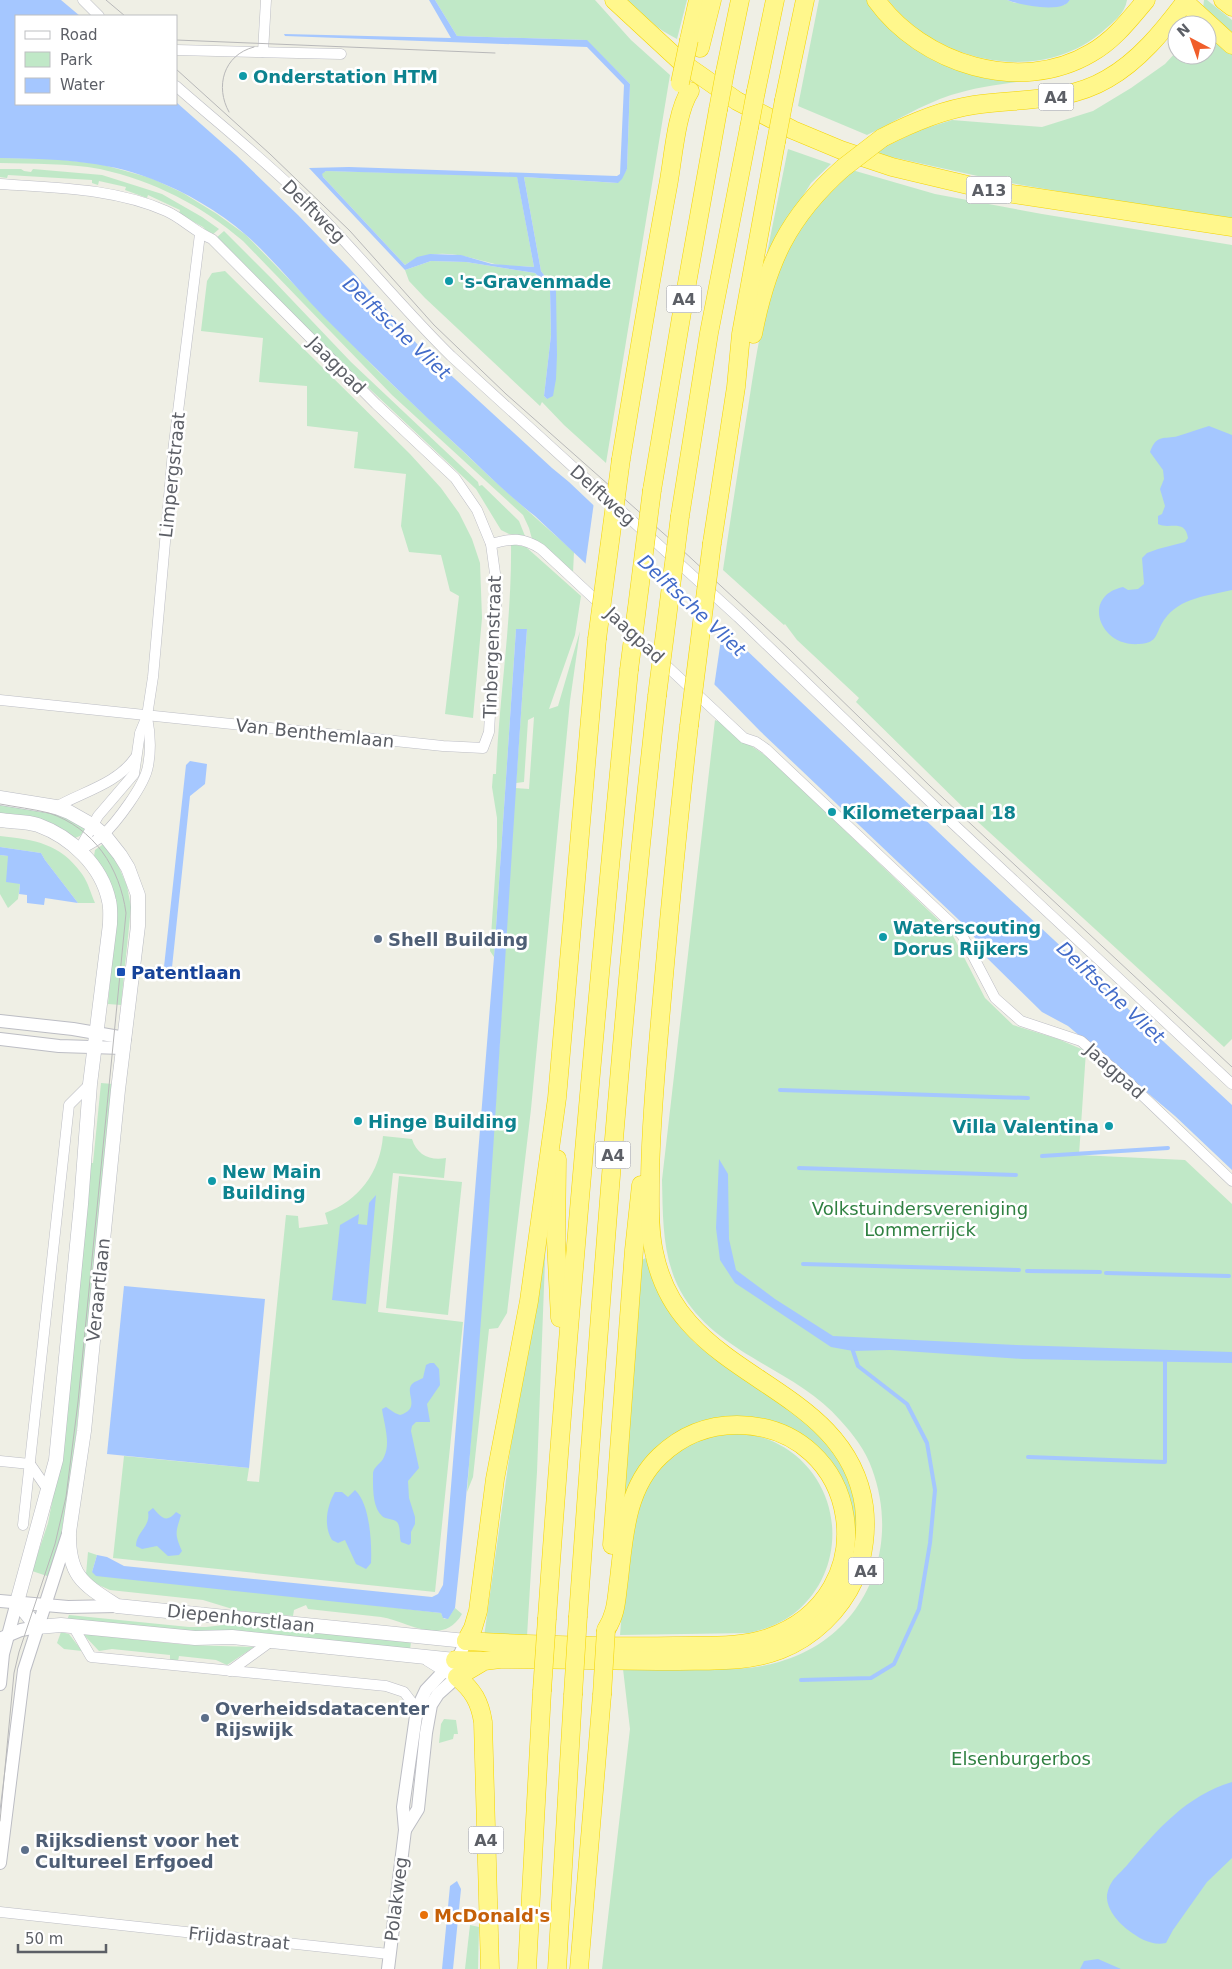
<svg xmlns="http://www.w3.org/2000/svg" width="1232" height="1969" viewBox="0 0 1232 1969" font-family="'DejaVu Sans',sans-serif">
	<rect width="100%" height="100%" fill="#efefe5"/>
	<g fill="#c0e8c7">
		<path d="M435 0H595L631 40 670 75 606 463 564 425 542 402 540 406 425 298 409 281 405 270 431 261 466 262 535 273 550 289 551 335 544 396 547 399 556 291 541 271 524 177 617 183 627 169 630 84 586 40 457 36Z"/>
		<path d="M627 0H687L677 39C657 29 643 16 627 0Z"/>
		<path d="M819 0H867C888 30 921 60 957 69 990 78 1025 78 1058 76 1022 82 986 84 951 95 921 105 894 122 867 135L798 106Z"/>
		<path d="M888 0H1007L1015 3 1064 5 1070 0H1127C1125 14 1112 23 1102 32 1038 86 936 62 888 0Z"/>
		<path d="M1204 0H1207L1232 20V35L1203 9Z"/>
		<path d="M1207 38 1223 43 1232 52V221L1005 182 873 153 920 130 952 120 1042 127 1093 111 1131 88 1165 64 1177 51V55H1207Z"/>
		<path d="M788 149 831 164 811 183 788 220 770 254 767 253Z"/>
		<path d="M0 158 55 159 100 164 151 178 183 193 217 214 246 235 378 371 490 477 574 552 573 573 539 542 532 539 529 528 523 515 392 395 243 241C201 205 154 181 100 169 68 163 33 164 0 163Z"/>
		<path d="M0 169H21L24 171 31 172 33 169 102 175 162 194 202 217 219 229 211 236 203 227 179 214 180 210 148 195 147 198 125 190 126 187 99 181 98 185 92 183V180L8 175 7 178 0 177Z"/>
		<path d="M852 170 935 194 1042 214 1232 245V1039L1224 1047 977 821 856 702 859 698 797 640 785 624 784 625 723 570C731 516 739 462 748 408 757 350 766 280 799 230 814 208 833 189 852 170Z"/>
		<path d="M326 171 517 176 534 267C521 266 505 267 491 263 460 255 434 246 405 265L323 177 321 174Z"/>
		<path d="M224 231 272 279 351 362 478 482 479 486 482 485 519 521 525 536 509 534 501 530 476 489 322 344 216 238Z"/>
		<path d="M225 271 410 454 441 488 459 513 472 539 480 563 482 618 473 718 445 714 459 596 450 591 441 555 409 552 401 526 406 474 354 468 358 432 307 426V386L259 382 263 338 201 331 207 281 212 273Z"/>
		<path d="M511 544 526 547 581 596 575 635 549 709 558 706 580 631 570 701 531 1109 507 1313 498 1328 489 1329 473 1477 467 1492 497 1084 515 788 529 789 534 717 528 720 524 782 516 783 527 629H516L494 957 490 951 497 847V818L492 787 493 774H496C499 697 512 621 511 544Z"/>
		<path d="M717 718 735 735 769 758 951 932 985 998 1013 1025 1058 1039 1086 1051 1079 1155 1185 1160 1232 1204V1969H602L630 1729 623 1669C649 1669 675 1669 701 1669 728 1669 753 1670 779 1662 864 1638 902 1550 872 1469 866 1451 853 1434 840 1420 797 1370 721 1356 684 1297 662 1262 663 1220 662 1180L715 720 717 721Z"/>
		<path d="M0 802 54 811 84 827V831L80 836 75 838 0 815Z"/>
		<path d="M0 836C35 840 60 843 82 874 88 882 91 894 95 903H78L45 860 41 853 0 847Z"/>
		<path d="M102 845H106L110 850 118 865 127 886 131 907 121 1005 108 1004 114 936 94 856 95 850Z"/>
		<path d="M0 855 8 856 20 884 18 899 8 908 0 894Z"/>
		<path d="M101 1083 113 1084 72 1473 60 1540 50 1577 32 1571 48 1523 56 1482 88 1163H93Z"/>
		<path d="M383 1136 412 1139C417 1155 430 1161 446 1158L444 1178 393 1173 378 1312 463 1322 435 1592 113 1558 124 1456 249 1468 247 1481 259 1482 286 1215 298 1216 299 1228 328 1224 325 1213C359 1201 380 1172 383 1136Z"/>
		<path d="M399 1176 462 1182 448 1315 386 1308Z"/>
		<path d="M547 1207 537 1472 527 1636 484 1637 512 1437 530 1338Z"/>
		<path d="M646 1258 660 1297 679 1326 695 1343 714 1358 795 1408 844 1458 862 1531 843 1586 852 1561 855 1536 852 1510 847 1493 840 1477 774 1423 740 1417 697 1424 622 1510 641 1260Z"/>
		<path d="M742 1433C754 1435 767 1438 778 1444 842 1477 851 1565 797 1611 783 1623 766 1629 749 1633L620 1635 628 1531 644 1485 678 1448 712 1434Z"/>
		<path d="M88 1552 97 1555 92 1572 441 1613 444 1619 448 1618 455 1608 462 1614C442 1648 408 1621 381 1617 357 1614 332 1612 308 1609L306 1605 294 1610 293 1616 239 1611 203 1600 110 1590 94 1583 86 1574Z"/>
		<path d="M69 1615 189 1627H206L233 1624 411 1642 410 1650 67 1620Z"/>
		<path d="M61 1632 69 1634 82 1651 64 1649 57 1643Z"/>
		<path d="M83 1634 188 1645 254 1647 227 1665 216 1660 179 1656 178 1661H170V1655L112 1649 99 1651Z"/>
		<path d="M444 1719 456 1720 458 1734H454L453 1739 439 1743 441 1724Z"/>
		<path d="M470 1925 479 1927 478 1969H465Z"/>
	</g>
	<g fill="#a5c7ff" fill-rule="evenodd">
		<path d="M0 0H61L80 16H16V104H176V102L236 155 298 215 350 269 418 345 552 468 569 482 973 865 1232 1105V1170L1175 1116 1068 1026 1042 1012 986 957 972 933 959 920 760 731 717 687 535 516C510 497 488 475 465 453 417 409 370 363 324 317 298 290 274 260 246 235 219 211 185 192 152 179 104 160 51 159 0 158Z"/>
		<path d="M429 0H435L457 36 587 40 630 84 627 169 622 179 618 183 524 177 541 271 556 291 557 355 556 379 553 396 547 399 544 396 551 335 550 289 535 273 466 262 431 261 405 270 309 168 349 167 617 176 620 174 624 85 587 47 285 36 284 34 451 38ZM326 171 517 177 534 267 492 264 461 255 430 254 417 257 405 265 323 177 322 174Z"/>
		<path d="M1007 0H1070C1068 2 1067 4 1064 5 1051 11 1020 5 1007 0Z"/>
		<path d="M1209 426 1232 435V590C1208 596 1180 597 1164 620 1155 633 1159 643 1139 644 1099 647 1081 596 1123 587L1128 590 1138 589 1144 584 1142 558 1147 553 1158 549 1185 542 1188 538C1185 518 1169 530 1158 524V516L1162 514 1165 506 1160 489 1164 479 1163 470 1150 452C1157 433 1164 440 1178 436 1189 433 1198 429 1209 426Z"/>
		<path d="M516 629H527C503 955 490 1282 455 1608L448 1619 443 1618 441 1613 96 1576 92 1572 97 1555 107 1557 124 1566 432 1597 438 1594 443 1585 494 957Z"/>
		<path d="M190 761 207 764 205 784 190 796 171 977 163 976 186 765Z"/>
		<path d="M0 847 41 853 45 860 78 903 45 898 44 905 27 903V895L19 894 20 884 6 882 8 856 0 855Z"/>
		<path d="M719 1159 728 1174 729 1239 736 1270 775 1299 833 1336 1016 1345 1232 1352V1363L1022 1359 890 1350 853 1351 831 1347 735 1283 720 1260 716 1228Z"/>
		<path d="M376 1195 366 1304 332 1300 340 1225 359 1214 358 1224 367 1225 369 1203Z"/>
		<path d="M124 1286 265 1299 249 1468 107 1454Z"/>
		<path d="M430 1363H434L439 1369 440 1385 427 1404 430 1422H416L412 1426 411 1431 419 1468 408 1481 409 1498 415 1517V1524L411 1532V1543L409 1545 401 1542C399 1536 401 1527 397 1522 393 1518 386 1520 382 1516 372 1507 373 1486 373 1473 374 1466 381 1464 384 1457 391 1443 384 1424 382 1409L386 1407 395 1413 400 1415C422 1408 404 1393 412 1384 415 1381 420 1380 423 1378L426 1365Z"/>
		<path d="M355 1490C370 1503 372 1544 371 1563L366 1569 356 1564 345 1540 338 1543 332 1540C323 1525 327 1506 335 1492H342L348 1497Z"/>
		<path d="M153 1508C161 1517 166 1524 176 1512L181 1515C176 1532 174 1533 182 1551L179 1555 168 1556 157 1546 142 1549 136 1546C136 1532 151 1527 148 1512Z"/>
		<path d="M1232 1782V1858L1207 1882 1173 1930 1166 1943C1152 1946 1140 1939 1128 1930 1118 1922 1106 1909 1107 1895 1110 1879 1118 1876 1128 1864 1158 1829 1186 1796 1232 1782Z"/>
		<path d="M457 1881 461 1889 453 1969H442L450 1886Z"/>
		<path d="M1098 1959 1121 1969H1080L1084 1961Z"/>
	</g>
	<path fill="#efefe5" d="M594 502 723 626 714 687 585 567Z"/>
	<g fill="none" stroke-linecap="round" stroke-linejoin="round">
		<g stroke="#a5c7ff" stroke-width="4">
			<path d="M780 1090 1028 1098"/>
			<path d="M1042 1156 1168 1148"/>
			<path d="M799 1168 1016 1175"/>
			<path d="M803 1264 1019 1270"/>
			<path d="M1027 1271 1100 1272"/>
			<path d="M1106 1273 1229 1276"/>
			<path d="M1028 1457 1165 1462V1361"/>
			<path d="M801 1680 871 1678 894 1664 919 1609 930 1543 935 1490 927 1443 907 1404 858 1366 853 1351"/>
		</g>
		<g stroke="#bcbdc4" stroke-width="11">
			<g id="minor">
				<path d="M83 0 99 16"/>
				<path d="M176 50 341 54"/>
				<path d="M263 52 266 0"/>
				<path d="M176 86C218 123 262 158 302 197 354 248 399 305 451 356L738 617 947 818 1232 1084"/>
				<path d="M0 184C56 188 114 188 166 211 182 218 195 232 212 239L376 404 455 478 477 510 491 544 497 588 489 732 483 748 443 746 0 700"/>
				<path d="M491 544C512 538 523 537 541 549L744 738 756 742 766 749 950 922 962 935 995 998 1021 1021 1081 1041 1124 1078 1232 1181"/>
				<path d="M56 807C82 792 117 784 135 758"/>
				<path d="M79 850 98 816 134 774 140 733 147 716 153 677 173 452 200 234"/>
				<path d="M79 850C87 846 95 842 102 836 116 823 145 785 148 766 151 750 150 732 147 717"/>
				<path d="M0 1461 30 1464"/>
				<path d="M30 1464 48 1490"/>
				<path d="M23 1525 69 1105 90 1084"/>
				<path d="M73 1626 91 1657 386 1686 404 1692 417 1709"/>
				<path d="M230 1671 270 1642"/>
				<path d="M0 1912 389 1954"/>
			</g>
		</g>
		<g stroke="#bcbdc4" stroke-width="14">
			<g id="tertiary">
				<path d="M0 1021 73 1029 125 1038"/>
				<path d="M0 1039 59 1046 123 1048"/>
				<path d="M0 1601 68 1607 117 1606"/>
				<path d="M2 1638 21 1630 37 1627"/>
				<path d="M0 1684 3 1654 17 1602"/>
				<path d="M405 1830 418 1809 426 1733 431 1705 438 1694 457 1677"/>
				<path d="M0 1863 24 1670 68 1534"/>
				<path d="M388 1969 405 1830 403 1807 417 1709 426 1690 460 1654 466 1641"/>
			</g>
		</g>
		<g stroke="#babcc3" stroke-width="15">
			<g id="secondary">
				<path d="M0 798 56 807 69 812 92 825 105 836 120 855 128 868 138 895V926L118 1090 84 1431 69 1532C68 1576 83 1584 117 1606L466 1641"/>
				<path d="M0 820C12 822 27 821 38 825 71 837 102 866 109 901 111 908 110 917 110 924L90 1084 81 1204 56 1460 17 1602 37 1627 61 1625 195 1638 232 1637 455 1660"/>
				<path d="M428 1659 457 1677"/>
			</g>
		</g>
		<g stroke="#f4d400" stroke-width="19">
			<g id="motorway">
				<path d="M614 0 681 62 737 101 793 130 841 150 892 167 993 191 1232 227"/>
				<path d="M876 0C922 64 1020 95 1091 53 1114 40 1129 20 1146 0"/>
				<path d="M1223 0 1232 7"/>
				<path d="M689 40 698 0"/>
				<path d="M700 48 712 0"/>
				<path d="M725 72 740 0"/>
				<path d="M756 91 775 0"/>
				<path d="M784 100 805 0"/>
				<path d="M882 138C911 123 941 110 974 105 1020 98 1066 103 1107 79 1139 61 1163 31 1185 2L1232 45"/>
				<path d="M753 334C767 262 788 217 843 168"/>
				<path d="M621 459C636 368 651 277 668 186 673 160 676 112 690 91"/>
				<path d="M652 490 684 300 718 110"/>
				<path d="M680 516 709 333 749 128"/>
				<path d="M712 543 736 387 741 334 776 142"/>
				<path d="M557 1159 556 1241 560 1318"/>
				<path d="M612 1545 634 1250 641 1185"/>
				<path d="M578 1616C600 1309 622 1002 657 696"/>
				<path d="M547 1618C569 1301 598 985 629 670"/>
				<path d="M466 1641 473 1628 478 1611 495 1479 529 1301 557 1098 597 639"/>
				<path d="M466 1641C535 1645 605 1647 675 1646 705 1645 739 1648 768 1638 889 1597 862 1426 737 1425 708 1425 681 1436 660 1456 626 1488 624 1536 619 1579 616 1600 617 1612 606 1630"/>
				<path d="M455 1660 484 1661"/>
				<path d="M490 1969 483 1722C480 1702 473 1690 457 1677L484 1661 500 1659C558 1659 616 1661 674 1661 709 1660 747 1663 780 1650 813 1637 840 1611 855 1578 864 1556 867 1529 864 1506 850 1408 745 1387 689 1323 671 1303 659 1277 654 1252 649 1230 650 1207 650 1185 650 1138 654 1092 658 1045 667 938 677 832 689 726"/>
				<path d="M527 1969 542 1691"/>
				<path d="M557 1969 573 1695"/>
				<path d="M579 1969 602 1695"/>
			</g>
		</g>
		<use href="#minor" stroke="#fff" stroke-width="10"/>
		<use href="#tertiary" stroke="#fff" stroke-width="12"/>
		<use href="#secondary" stroke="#fff" stroke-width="14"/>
		<use href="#motorway" stroke="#fff78c" stroke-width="18"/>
		<g stroke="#b8b8b9" stroke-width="1">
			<path d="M106 0 125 16"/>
			<path d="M176 40 495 53"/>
			<path d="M176 69 270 154 350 231 434 325 506 394 680 548 790 650 930 786 1232 1067"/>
			<path d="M229 112C215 87 223 55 254 47"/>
			<path d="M0 804C16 807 33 809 49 813 94 828 120 868 126 913L78 1402 66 1497 55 1544 19 1652 14 1673 0 1821"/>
		</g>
		<g stroke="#f4d400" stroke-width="19" stroke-linecap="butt">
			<g id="motorway-bridge">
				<path d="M680 83 689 40"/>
				<path d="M718 110 725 72"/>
				<path d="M749 128 756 91"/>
				<path d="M776 142 784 100"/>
				<path d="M843 168 882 138"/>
				<path d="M597 639 621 459"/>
				<path d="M629 670 652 490"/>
				<path d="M657 696 680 516"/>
				<path d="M689 726 712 543"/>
				<path d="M542 1691 547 1618"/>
				<path d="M573 1695 578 1616"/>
				<path d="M602 1695 606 1630"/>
			</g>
		</g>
		<use href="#motorway-bridge" stroke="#fff78c" stroke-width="18"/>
	</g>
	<g fill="#0f9aa8" stroke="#fff" stroke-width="2">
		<circle cx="243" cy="76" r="5"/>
		<circle cx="449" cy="281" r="5"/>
		<circle cx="832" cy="812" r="5"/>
		<circle cx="883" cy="937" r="5"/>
		<circle cx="358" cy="1121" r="5"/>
		<circle cx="1109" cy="1126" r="5"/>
		<circle cx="212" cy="1181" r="5"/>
	</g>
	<g fill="#5c6f8a" stroke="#fff" stroke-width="2">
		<circle cx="378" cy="939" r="5"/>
		<circle cx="205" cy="1718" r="5"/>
		<circle cx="25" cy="1850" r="5"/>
	</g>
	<rect fill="#1a4fb4" stroke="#fff" stroke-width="2" x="116" y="967" width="10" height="10" rx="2.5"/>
	<circle fill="#e8710a" stroke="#fff" stroke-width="2" cx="424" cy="1915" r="5"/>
	<g text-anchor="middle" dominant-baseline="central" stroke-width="5" stroke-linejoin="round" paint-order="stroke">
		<g fill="#fff" stroke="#8d8f94" stroke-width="1">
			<rect x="1038.5" y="83.5" width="35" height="27" rx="4"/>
			<rect x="966.5" y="176.5" width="45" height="27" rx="4"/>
			<rect x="666.5" y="285.5" width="35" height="27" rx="4"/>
			<rect x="595.5" y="1141.5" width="35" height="27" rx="4"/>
			<rect x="848.5" y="1557.5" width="35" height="27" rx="4"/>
			<rect x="468.5" y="1826.5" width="35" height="27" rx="4"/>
		</g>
		<g font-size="16" font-weight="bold" fill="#5c5f66">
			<text x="1056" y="97">A4</text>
			<text x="989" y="190">A13</text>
			<text x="684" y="299">A4</text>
			<text x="613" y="1155">A4</text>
			<text x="866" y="1571">A4</text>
			<text x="486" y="1840">A4</text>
		</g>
		<g font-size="18" font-weight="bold" fill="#0d838f" stroke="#fff" text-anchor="start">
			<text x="253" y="76">Onderstation HTM</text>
			<text x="459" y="281">'s-Gravenmade</text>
			<text x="842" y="812">Kilometerpaal 18</text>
			<text x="893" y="927">Waterscouting<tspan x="893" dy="21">Dorus Rijkers</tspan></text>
			<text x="368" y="1121">Hinge Building</text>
			<text x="1099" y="1126" text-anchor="end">Villa Valentina</text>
			<text x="222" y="1171">New Main<tspan x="222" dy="21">Building</tspan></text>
		</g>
		<g font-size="18" fill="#5c5f66" stroke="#fff">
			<text transform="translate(314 211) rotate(45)">Delftweg</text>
			<text transform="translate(337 365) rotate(45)">Jaagpad</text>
			<text transform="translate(172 475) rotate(-84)">Limpergstraat</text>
			<text transform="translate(603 495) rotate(42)">Delftweg</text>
			<text transform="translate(635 635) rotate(43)">Jaagpad</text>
			<text transform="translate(492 647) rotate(-88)">Tinbergenstraat</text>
			<text transform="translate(315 733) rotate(6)">Van Benthemlaan</text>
			<text transform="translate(1115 1071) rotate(42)">Jaagpad</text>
			<text transform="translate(98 1290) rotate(-84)">Veraartlaan</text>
			<text transform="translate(241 1618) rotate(6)">Diepenhorstlaan</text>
			<text transform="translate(396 1899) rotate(-83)">Polakweg</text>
			<text transform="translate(239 1938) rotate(6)">Frijdastraat</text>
		</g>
		<g font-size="18" font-weight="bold" fill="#4e5e75" stroke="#fff" text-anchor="start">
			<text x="388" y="939">Shell Building</text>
			<text x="215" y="1708">Overheidsdatacenter<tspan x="215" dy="21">Rijswijk</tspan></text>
			<text x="35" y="1840">Rijksdienst voor het<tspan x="35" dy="21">Cultureel Erfgoed</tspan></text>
		</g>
		<g font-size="18" font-weight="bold" fill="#164399" stroke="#fff" text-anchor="start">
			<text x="131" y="972">Patentlaan</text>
		</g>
		<g font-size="18" fill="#308142" stroke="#fff">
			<text x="920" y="1208">Volkstuindersvereniging<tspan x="920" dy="21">Lommerrijck</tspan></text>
			<text x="1021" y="1758">Elsenburgerbos</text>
		</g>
		<g font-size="18" font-weight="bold" fill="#c56008" stroke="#fff" text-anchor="start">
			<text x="434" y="1915">McDonald's</text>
		</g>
		<g font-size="19" font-style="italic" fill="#426bc8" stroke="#fff">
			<text transform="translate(397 328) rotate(43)">Delftsche Vliet</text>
			<text transform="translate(692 605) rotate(43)">Delftsche Vliet</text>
			<text transform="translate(1111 992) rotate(43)">Delftsche Vliet</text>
		</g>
	</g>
	<rect x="15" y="15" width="162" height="90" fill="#ffffff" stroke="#bebfc2"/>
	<rect x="25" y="31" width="25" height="8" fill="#ffffff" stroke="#bebfc2"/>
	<text x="60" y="40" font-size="15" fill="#5c5f66">Road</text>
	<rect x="25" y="52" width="25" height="15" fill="#c0e8c7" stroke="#bebfc2"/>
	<text x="60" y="65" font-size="15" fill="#5c5f66">Park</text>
	<rect x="25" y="78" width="25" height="15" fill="#a5c7ff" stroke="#bebfc2"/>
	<text x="60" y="90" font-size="15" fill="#5c5f66">Water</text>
	<g transform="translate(1192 40) rotate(319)"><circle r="24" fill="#ffffff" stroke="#bebfc2"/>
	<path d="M0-4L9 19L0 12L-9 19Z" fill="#f05e2a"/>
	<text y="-8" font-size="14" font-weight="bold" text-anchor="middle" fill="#5c5f66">N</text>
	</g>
	<path d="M18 1944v8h88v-8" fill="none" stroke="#5c5f66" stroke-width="2.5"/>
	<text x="25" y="1944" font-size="15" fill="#5c5f66" stroke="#ffffff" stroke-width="4" paint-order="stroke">50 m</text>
</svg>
